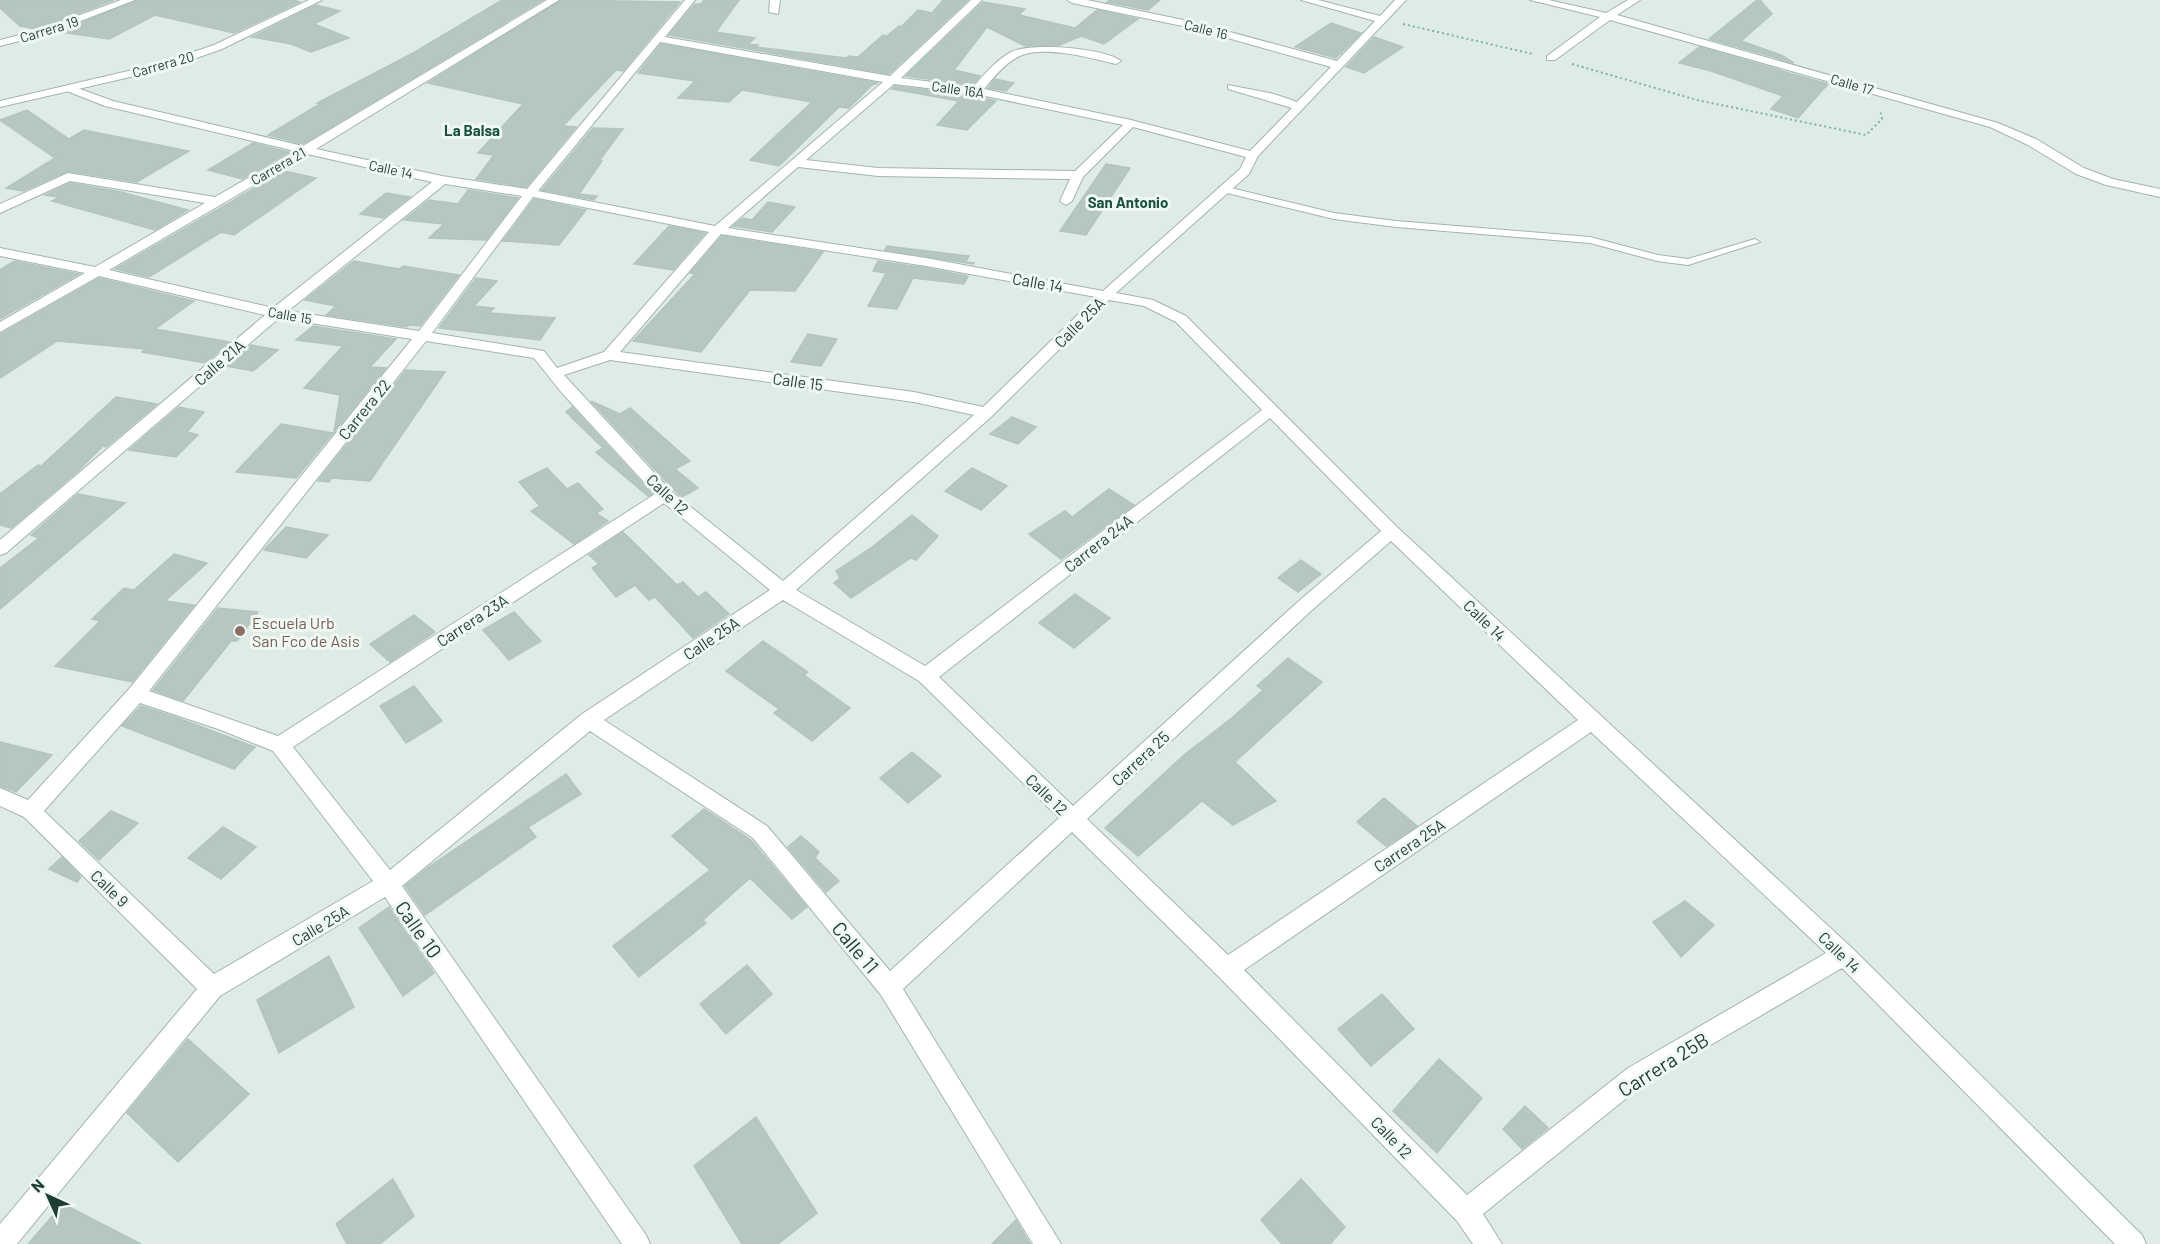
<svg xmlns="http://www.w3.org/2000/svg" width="2160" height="1244" viewBox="0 0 2160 1244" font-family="Barlow,sans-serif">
	<rect width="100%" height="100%" fill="#dfece6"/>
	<g fill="#b5c7bf" stroke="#b2c6bd" stroke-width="1.5">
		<path d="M0 0H114L36 29 20 26 0 8Z"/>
		<path d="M137 0H293L300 2 234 33 155 15 109 39 59 32Z"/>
		<path d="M502 0H543L303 144 268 135 320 104 317 103 415 52Z"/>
		<path d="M561 0 680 2 623 71 616 70 563 126 576 127 526 187 476 179 494 155 478 153 523 104 428 83Z"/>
		<path d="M704 0H739L716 32 755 38 748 44 758 45 755 47 846 58 849 56 858 57 883 35 887 36 899 26 901 27 918 10 932 13 943 0H968L889 74 669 35 695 4H701Z"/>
		<path d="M1110 0H1160L1148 10 1107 2Z"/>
		<path d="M1757 0H1760L1772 14 1741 41 1781 55 1794 63 1709 39Z"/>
		<path d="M983 2 1025 9 1019 15 1075 28 1097 10 1138 19 1104 44 1081 36 1060 45 1025 46 987 27 954 70 980 76 972 85 906 76Z"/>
		<path d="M316 5 340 11 314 24 349 38 311 52 291 44 252 37Z"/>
		<path d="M1331 23 1361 33 1336 58 1295 47Z"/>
		<path d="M1374 37 1403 47 1364 73 1346 67Z"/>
		<path d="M661 44 878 83 872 85 849 108 839 107 779 166 750 160 812 102 742 90 729 102 678 98 695 81 638 73Z"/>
		<path d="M1699 47 1828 84 1798 118 1771 109 1783 96 1711 71 1679 63Z"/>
		<path d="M995 79 1014 83 1006 91 988 88Z"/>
		<path d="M895 86 976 96 996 101 967 130 937 125 959 101 892 89Z"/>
		<path d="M27 110 69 139 84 130 189 151 137 182 68 171 23 191 6 188 55 158 0 120Z"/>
		<path d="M593 128 623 129 599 161H602L579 194 597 196 594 200 542 190Z"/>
		<path d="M253 143 289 152 242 179 208 170Z"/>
		<path d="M1106 164 1130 168 1086 235 1060 231Z"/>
		<path d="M284 171 316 178 234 235 221 232 149 277 115 269Z"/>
		<path d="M70 183 121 192 188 210 155 230 52 201 59 197 45 195Z"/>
		<path d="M468 190 518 198 486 240 429 238 444 224 404 220 429 200 458 204Z"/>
		<path d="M386 193 410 197 383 218 360 214Z"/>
		<path d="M534 199 586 210 559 245 503 241Z"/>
		<path d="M768 202 795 207 772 232 733 226 743 218 752 220Z"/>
		<path d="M669 226 705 233 673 270 634 264Z"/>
		<path d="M722 236 823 252 795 291 750 290 701 352 633 341 695 274 690 273Z"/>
		<path d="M887 246 969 256 966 262 974 263 973 264 885 250Z"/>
		<path d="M14 261 79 274 0 319V270Z"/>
		<path d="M354 261 399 269 403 266 459 275 420 326 409 325 407 327 326 315 336 306 305 300Z"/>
		<path d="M878 261 926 268 968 276 964 284 913 278 897 309 868 306 886 273 873 271Z"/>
		<path d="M99 278 194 301 155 329 230 342 205 363 142 352 145 349 57 341 0 378V334Z"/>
		<path d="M476 278 497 281 474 306 494 308 489 313 555 318 540 340 439 328Z"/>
		<path d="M313 326 396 339 370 367 386 368 334 432 340 395 304 388 343 346 296 340Z"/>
		<path d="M808 334 837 339 821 366 791 362Z"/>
		<path d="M251 345 278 350 253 371 226 366Z"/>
		<path d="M406 370 445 372 370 481 332 478 329 482 318 481Z"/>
		<path d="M116 397 157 404 106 447 103 446 79 470 11 528 0 525V494L38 465 41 466Z"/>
		<path d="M591 401 620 414 630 408 690 461 675 469 698 488 682 497 673 489Z"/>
		<path d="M179 407 204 412 187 432 198 435 176 457 129 450Z"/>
		<path d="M572 407 652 494 648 496 596 452 603 448 566 412Z"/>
		<path d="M1012 417 1036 427 1018 444 990 434Z"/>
		<path d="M281 424 333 433 296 478 236 472Z"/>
		<path d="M547 468 567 489 578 483 603 509 596 513 608 521 574 544 531 511 540 506 519 482Z"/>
		<path d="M972 468 1007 486 981 510 945 491Z"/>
		<path d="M1109 489 1134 505 1061 559 1029 534 1065 511 1072 517Z"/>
		<path d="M78 494 125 503 0 609V568L39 538 31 535Z"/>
		<path d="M912 515 938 536 916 560 911 558 851 598 834 583 840 578 836 571 871 548Z"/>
		<path d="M286 527 328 535 306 558 264 550Z"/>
		<path d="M623 532 677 585 683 582 698 597 706 592 729 614 693 638 655 597 649 600 635 585 616 597 592 568 599 564 589 555Z"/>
		<path d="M174 554 207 563 165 601 194 605 132 682 55 666 100 621 92 619 124 588 134 590Z"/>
		<path d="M1301 560 1321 574 1298 592 1278 578Z"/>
		<path d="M1075 594 1110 618 1074 648 1039 623Z"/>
		<path d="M218 608 258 612 237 641H231L183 701 153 690Z"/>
		<path d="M514 612 541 641 509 660 483 630Z"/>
		<path d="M414 615 435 632 390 662 370 644Z"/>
		<path d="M763 641 808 672 804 675 850 708 812 741 774 713 779 709 726 671Z"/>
		<path d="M1288 658 1322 682 1235 762 1276 801 1233 825 1202 801 1138 856 1105 828 1184 755 1233 717 1263 690 1257 686Z"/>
		<path d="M414 686 442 721 406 743 380 706Z"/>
		<path d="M141 706 178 718 255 747 234 769 122 726Z"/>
		<path d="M0 742 52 755 16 792 0 786Z"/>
		<path d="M912 752 941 776 908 803 880 778Z"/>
		<path d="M566 774 581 794 528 827 536 837 425 915 405 886 430 866Z"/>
		<path d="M1384 798 1417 826 1386 846 1357 822Z"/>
		<path d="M704 809 751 840 807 907 792 919 750 878 703 920 706 923 639 977 613 946 710 870 672 836Z"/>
		<path d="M111 811 138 823 99 860 79 841Z"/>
		<path d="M223 827 256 847 221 879 188 858Z"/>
		<path d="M801 836 819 852 815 858 839 881 826 892 788 847Z"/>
		<path d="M62 857 81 877 77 882 49 869Z"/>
		<path d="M1685 901 1714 925 1681 957 1653 922Z"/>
		<path d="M389 907 434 973 403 996 359 928Z"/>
		<path d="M329 956 354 1007 279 1053 257 1000Z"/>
		<path d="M747 965 772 994 726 1034 700 1004Z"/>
		<path d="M1382 994 1414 1029 1371 1066 1338 1029Z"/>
		<path d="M188 1039 249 1094 178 1162 127 1113Z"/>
		<path d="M1439 1059 1482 1098 1437 1153 1393 1111Z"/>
		<path d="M1525 1106 1548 1128 1522 1149 1503 1129Z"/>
		<path d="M756 1117 817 1213 778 1244H742L694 1166Z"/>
		<path d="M393 1179 414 1216 380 1244H347L336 1224Z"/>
		<path d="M1301 1179 1345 1227 1330 1244H1282L1261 1220Z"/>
		<path d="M63 1204 141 1244H28Z"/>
		<path d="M1016 1220 1030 1244H992Z"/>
	</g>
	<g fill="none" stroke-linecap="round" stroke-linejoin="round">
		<g stroke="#a2b4ad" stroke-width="2">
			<path id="service" d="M1223 186 1334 213 1396 221 1590 237 1658 255 1688 259 1755 239 1760 242 1688 265 1657 261 1590 243 1396 227 1334 219 1219 191V187Z"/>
		</g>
		<g stroke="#a2b4ad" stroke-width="2">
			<g id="minor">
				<path d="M121 0H135L47 34 0 46V40L39 30Z"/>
				<path d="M547 0H559L316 149 442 176 527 189 685 0H695L665 37 890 76 971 0H982L901 78 973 87C984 75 996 60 1011 52 1031 42 1105 48 1121 61L1116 64C1091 58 1047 46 1022 55 1007 61 994 77 984 89L1131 120 1250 151 1292 108 1228 89V85L1274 94 1297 102 1331 67 1192 28 1072 3 1067 0H1087L1193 22 1337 61 1375 21 1301 0H1318L1380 16 1395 0H1406L1258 156 1249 174 1116 293 1153 300 1186 316 1397 527 1852 948 2142 1235 2146 1244H2115L1842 968 1644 1084 1483 1214 1502 1244H1473L1457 1221 1219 977 1072 832 903 989 1061 1244H1033L881 995 753 838 590 731 402 886 646 1235 650 1244H622L385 897 220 996 17 1244H0V1224L197 989 24 817 0 806V788L28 800 129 689 412 339 279 318 6 553 0 555V540L265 315 99 276 0 332V322L85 273 0 256V248L95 267 205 203 70 181 0 213V204L68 173 215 197 295 151 105 106 64 90V86H72L113 101 303 146ZM660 42 883 82 715 226 538 191ZM894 84 976 94 1123 125 1075 171 878 168 806 160ZM1133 127 1246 157 1240 169 1103 291 926 258 728 228 798 167 878 176 1070 179 1060 201 1066 205 1072 201 1083 177ZM307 154 432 182 273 308 109 270ZM445 184 522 196 419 331 288 311ZM533 197 709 232 604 352 557 368 544 351 432 333ZM721 234 926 266 1096 297 983 407 914 392 620 352ZM1109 300 1144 306 1176 322 1262 410 925 666 796 590 991 417ZM426 341 534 358 562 393 655 494 278 736 149 691ZM610 360 914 402 974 415 783 581 671 491 564 375ZM1270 418 1381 531 1300 600 1073 806 939 677ZM664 503 770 590 582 714 390 870 293 747ZM1391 541 1578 720 1228 955 1087 819 1312 610ZM783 600 919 681 1059 818 890 971 767 826 604 720ZM140 703 221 730 273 751 373 881 214 974 44 811ZM1591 732 1826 953 1628 1068 1467 1195 1244 970Z"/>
				<path d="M770 0H780L778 14 769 12Z"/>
				<path d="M1530 0H1549L1606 13 1628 0H1640L1617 15 1998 123 2036 139 2084 168 2113 179 2160 189V197L2106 185 2076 174 2028 145 1990 127 1610 20 1555 60H1547V56L1600 17Z"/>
			</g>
		</g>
		<g stroke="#a2b4ad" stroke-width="2">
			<path id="tertiary" d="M309 0H322L222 49 165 69 0 107V101L158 64 214 45Z"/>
		</g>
		<g stroke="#7eb29f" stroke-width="2" stroke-dasharray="2 3" stroke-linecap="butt">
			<path d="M1403 24 1533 54"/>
			<path d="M1572 64 1697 100 1866 135 1882 119 1880 110"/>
		</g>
		<use href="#service" fill="#fff" fill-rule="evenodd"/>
		<use href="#minor" fill="#fff" fill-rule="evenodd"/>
		<use href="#tertiary" fill="#fff" fill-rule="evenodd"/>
	</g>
	<circle fill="#8d6e63" stroke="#f0f8f4" stroke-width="2" cx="240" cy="631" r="6"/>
	<g text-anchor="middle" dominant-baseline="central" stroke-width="6" stroke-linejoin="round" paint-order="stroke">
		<g font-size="14" fill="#1f3d34" stroke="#f0f8f4">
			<text transform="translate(49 29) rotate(-17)">Carrera 19</text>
			<text transform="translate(1206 29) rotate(14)">Calle 16</text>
			<text transform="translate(163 64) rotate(-16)">Carrera 20</text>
			<text transform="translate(1852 84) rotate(16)">Calle 17</text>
			<text transform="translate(958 89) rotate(8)">Calle 16A</text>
			<text transform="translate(278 166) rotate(-30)">Carrera 21</text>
			<text transform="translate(391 169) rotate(12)">Calle 14</text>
			<text transform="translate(290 315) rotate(10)">Calle 15</text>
		</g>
		<g font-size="15" font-weight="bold" fill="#1a5041" stroke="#f0f8f4">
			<text x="472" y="130">La Balsa</text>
			<text x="1128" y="202">San Antonio</text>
		</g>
		<g font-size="16" fill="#1f3d34" stroke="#f0f8f4">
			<text transform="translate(1038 282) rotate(10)">Calle 14</text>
			<text transform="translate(1079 322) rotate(-45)">Calle 25A</text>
			<text transform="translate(219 362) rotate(-41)">Calle 21A</text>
			<text transform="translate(798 381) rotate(8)">Calle 15</text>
			<text transform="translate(364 409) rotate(-51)">Carrera 22</text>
			<text transform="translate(668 494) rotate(43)">Calle 12</text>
			<text transform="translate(1098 543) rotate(-38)">Carrera 24A</text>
			<text transform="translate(472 620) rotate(-33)">Carrera 23A</text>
			<text transform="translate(1485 620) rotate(44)">Calle 14</text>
			<text transform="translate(711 638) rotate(-34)">Calle 25A</text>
			<text transform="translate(1140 758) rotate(-43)">Carrera 25</text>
			<text transform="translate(1047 794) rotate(44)">Calle 12</text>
			<text transform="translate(1409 845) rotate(-34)">Carrera 25A</text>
			<text transform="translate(110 888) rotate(44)">Calle 9</text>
			<text transform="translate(320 925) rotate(-31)">Calle 25A</text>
			<text transform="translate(1840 952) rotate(44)">Calle 14</text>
			<text transform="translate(1392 1137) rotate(46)">Calle 12</text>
		</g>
		<g font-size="16" fill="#785e54" stroke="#f0f8f4" text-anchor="start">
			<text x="252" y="622">Escuela Urb<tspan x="252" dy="18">San Fco de Asis</tspan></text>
		</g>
		<g font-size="20" fill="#1f3d34" stroke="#f0f8f4">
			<text transform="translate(419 929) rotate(55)">Calle 10</text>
			<text transform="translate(856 947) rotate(50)">Calle 11</text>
			<text transform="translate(1663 1064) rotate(-32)">Carrera 25B</text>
		</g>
	</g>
	<g transform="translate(48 1196) rotate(315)" stroke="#f0f8f4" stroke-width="4.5" paint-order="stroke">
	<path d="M0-4.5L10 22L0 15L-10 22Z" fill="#1f3d34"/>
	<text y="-9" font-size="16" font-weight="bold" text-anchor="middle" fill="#1f3d34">N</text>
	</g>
</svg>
